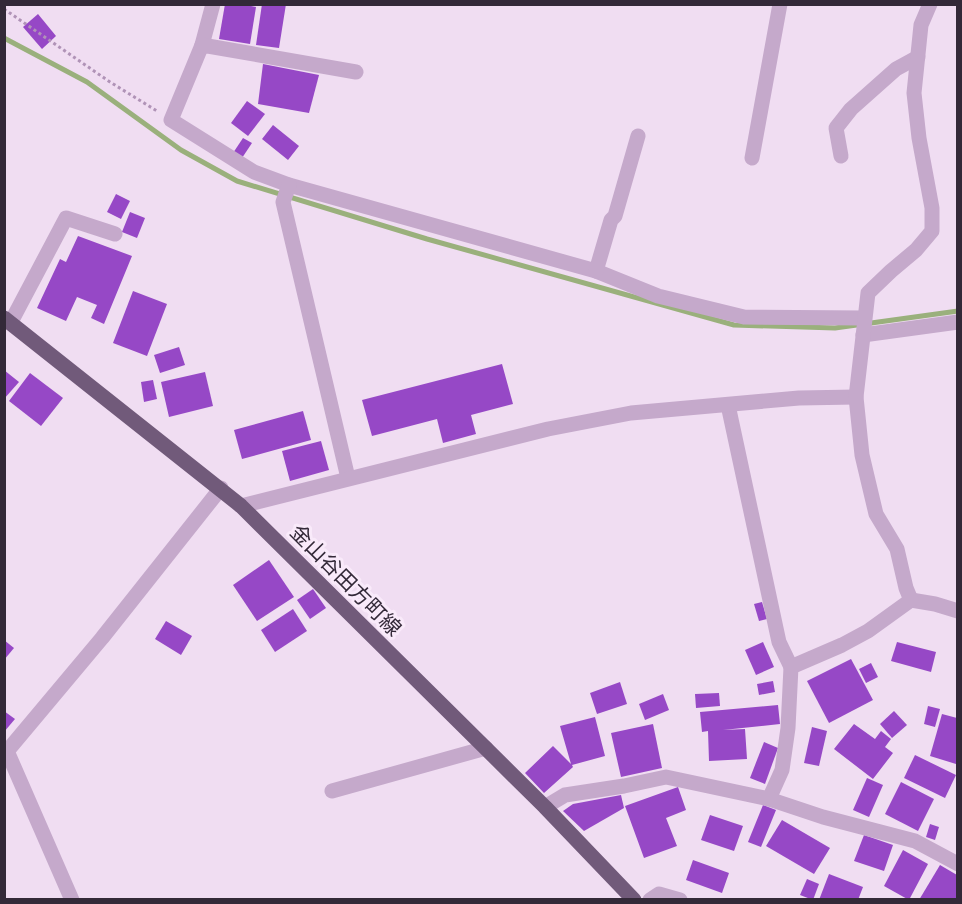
<svg xmlns="http://www.w3.org/2000/svg" width="962" height="904" viewBox="0 0 962 904" font-family="'PT Sans','Noto Sans JP',sans-serif">
	<rect width="100%" height="100%" fill="#f0ddf2"/>
	<g fill="none" stroke-linecap="round" stroke-linejoin="round">
		<path stroke="#9ab07c" stroke-width="5" d="M4 38 87 82 181 150 237 181 427 239 734 325 835 328 958 311"/>
	</g>
	<g fill="#9648c6">
		<path d="M225 4H241L256 7 250 44 219 39Z"/>
		<path d="M262 4H286L279 48 256 45Z"/>
		<path d="M38 14 56 36 42 49 23 27Z"/>
		<path d="M263 64 319 75 309 113 258 104Z"/>
		<path d="M247 101 265 114 248 136 231 123Z"/>
		<path d="M273 125 299 146 288 160 262 139Z"/>
		<path d="M243 138 252 143 242 158 233 153Z"/>
		<path d="M116 194 130 201 121 219 107 212Z"/>
		<path d="M130 212 145 218 137 238 122 232Z"/>
		<path d="M78 236 132 256 104 324 91 318 97 305 77 297 66 321 37 308 60 259 66 262Z"/>
		<path d="M133 291 167 304 147 356 113 343Z"/>
		<path d="M179 347 185 365 160 373 154 355Z"/>
		<path d="M502 364 513 404 471 415 476 434 443 443 437 419 372 436 362 400Z"/>
		<path d="M4 370 19 382 4 399Z"/>
		<path d="M205 372 213 406 169 417 161 382Z"/>
		<path d="M30 373 63 398 41 426 9 401Z"/>
		<path d="M153 380 157 399 144 402 141 382Z"/>
		<path d="M303 411 311 440 242 459 234 430Z"/>
		<path d="M321 441 329 470 290 481 282 451Z"/>
		<path d="M269 560 294 597 257 621 233 585Z"/>
		<path d="M313 589 326 608 310 619 297 600Z"/>
		<path d="M762 602 767 619 759 621 754 604Z"/>
		<path d="M293 609 307 631 275 652 261 630Z"/>
		<path d="M166 621 192 636 181 655 155 639Z"/>
		<path d="M4 640 14 648 4 660Z"/>
		<path d="M763 642 774 667 756 675 745 650Z"/>
		<path d="M897 642 936 652 931 672 891 661Z"/>
		<path d="M851 659 873 700 829 723 807 681Z"/>
		<path d="M871 663 878 677 866 683 859 669Z"/>
		<path d="M773 681 775 692 759 695 757 684Z"/>
		<path d="M620 682 627 704 597 714 590 693Z"/>
		<path d="M719 693 720 706 696 708 695 694Z"/>
		<path d="M663 694 669 710 645 720 639 704Z"/>
		<path d="M778 705 780 724 723 730 745 729 747 759 709 761 708 731 702 732 700 712Z"/>
		<path d="M928 706 940 709 935 727 924 724Z"/>
		<path d="M4 711 15 719 4 732Z"/>
		<path d="M894 711 907 725 892 738 880 724Z"/>
		<path d="M942 714 957 718V758L956 764 930 756Z"/>
		<path d="M595 717 605 756 572 765 573 767 544 793 525 773 553 746 571 764 560 726Z"/>
		<path d="M653 724 662 768 621 777 611 733Z"/>
		<path d="M854 724 875 739 881 731 891 739 885 747 893 753 873 779 834 749Z"/>
		<path d="M812 727 827 731 819 766 804 763Z"/>
		<path d="M764 742 778 748 765 784 750 778Z"/>
		<path d="M915 755 956 775 945 798 904 778Z"/>
		<path d="M867 778 883 785 869 817 853 810Z"/>
		<path d="M901 782 934 799 918 831 885 814Z"/>
		<path d="M678 787 686 810 666 818 677 846 644 858 625 806Z"/>
		<path d="M621 795 624 808 584 831 563 811 573 804Z"/>
		<path d="M763 805 776 810 761 847 748 842Z"/>
		<path d="M710 815 743 826 734 851 701 840Z"/>
		<path d="M782 820 830 848 814 874 766 846Z"/>
		<path d="M930 824 939 827 935 840 926 837Z"/>
		<path d="M864 835 893 845 884 871 854 861Z"/>
		<path d="M903 850 928 864 909 900 884 886Z"/>
		<path d="M693 860 729 873 722 893 686 880Z"/>
		<path d="M940 865 957 875V900H919Z"/>
		<path d="M829 874 863 887 858 900H819Z"/>
		<path d="M807 879 819 884 813 900 800 895Z"/>
	</g>
	<g fill="none" stroke-linecap="round" stroke-linejoin="round">
		<path stroke="#b093b7" stroke-width="3" stroke-dasharray="3 3" stroke-linecap="butt" d="M4 9 110 82 157 111"/>
		<g stroke="#c5a9cb" stroke-width="15">
			<path d="M202 45 213 4"/>
			<path d="M356 72 202 45 171 120 254 172 289 185 596 271 658 296 744 317 864 318"/>
			<path d="M841 156 836 128 851 109 896 69 918 57"/>
			<path d="M752 158 780 4"/>
			<path d="M289 185 283 202 348 478"/>
			<path d="M596 271 611 220 615 216 638 136"/>
			<path d="M11 322 66 218 115 234"/>
			<path d="M863 335 958 322"/>
			<path d="M728 405 779 642 791 667"/>
			<path d="M241 506 548 429 631 413 799 398 856 397"/>
			<path d="M911 600 935 604 958 611"/>
			<path d="M7 751 72 900"/>
			<path d="M4 755 102 638 221 488"/>
			<path d="M332 791 486 748"/>
			<path d="M769 799 782 770 788 728 791 667 842 645 868 631 911 600 906 588 897 549 876 514 862 455 856 397 868 293 891 271 916 250 932 231V208L919 138 914 93 921 25 930 4"/>
			<path d="M545 807 565 795 624 786 666 777 769 799 823 817 915 841 958 864"/>
			<path d="M650 900 659 894 680 900"/>
		</g>
		<path stroke="#715a7a" stroke-width="15" d="M4 318 241 506 545 807 634 900"/>
	</g>
	<g text-anchor="middle" dominant-baseline="central" stroke-width="6" stroke-linejoin="round" paint-order="stroke">
		<g font-size="21" fill="#332938" stroke="#f9eafa">
			<text transform="translate(346 580) rotate(45)">金山谷田方町線</text>
		</g>
	</g>
	<rect width="962" height="904" fill="none" stroke="#332938" stroke-width="12"/>
</svg>
